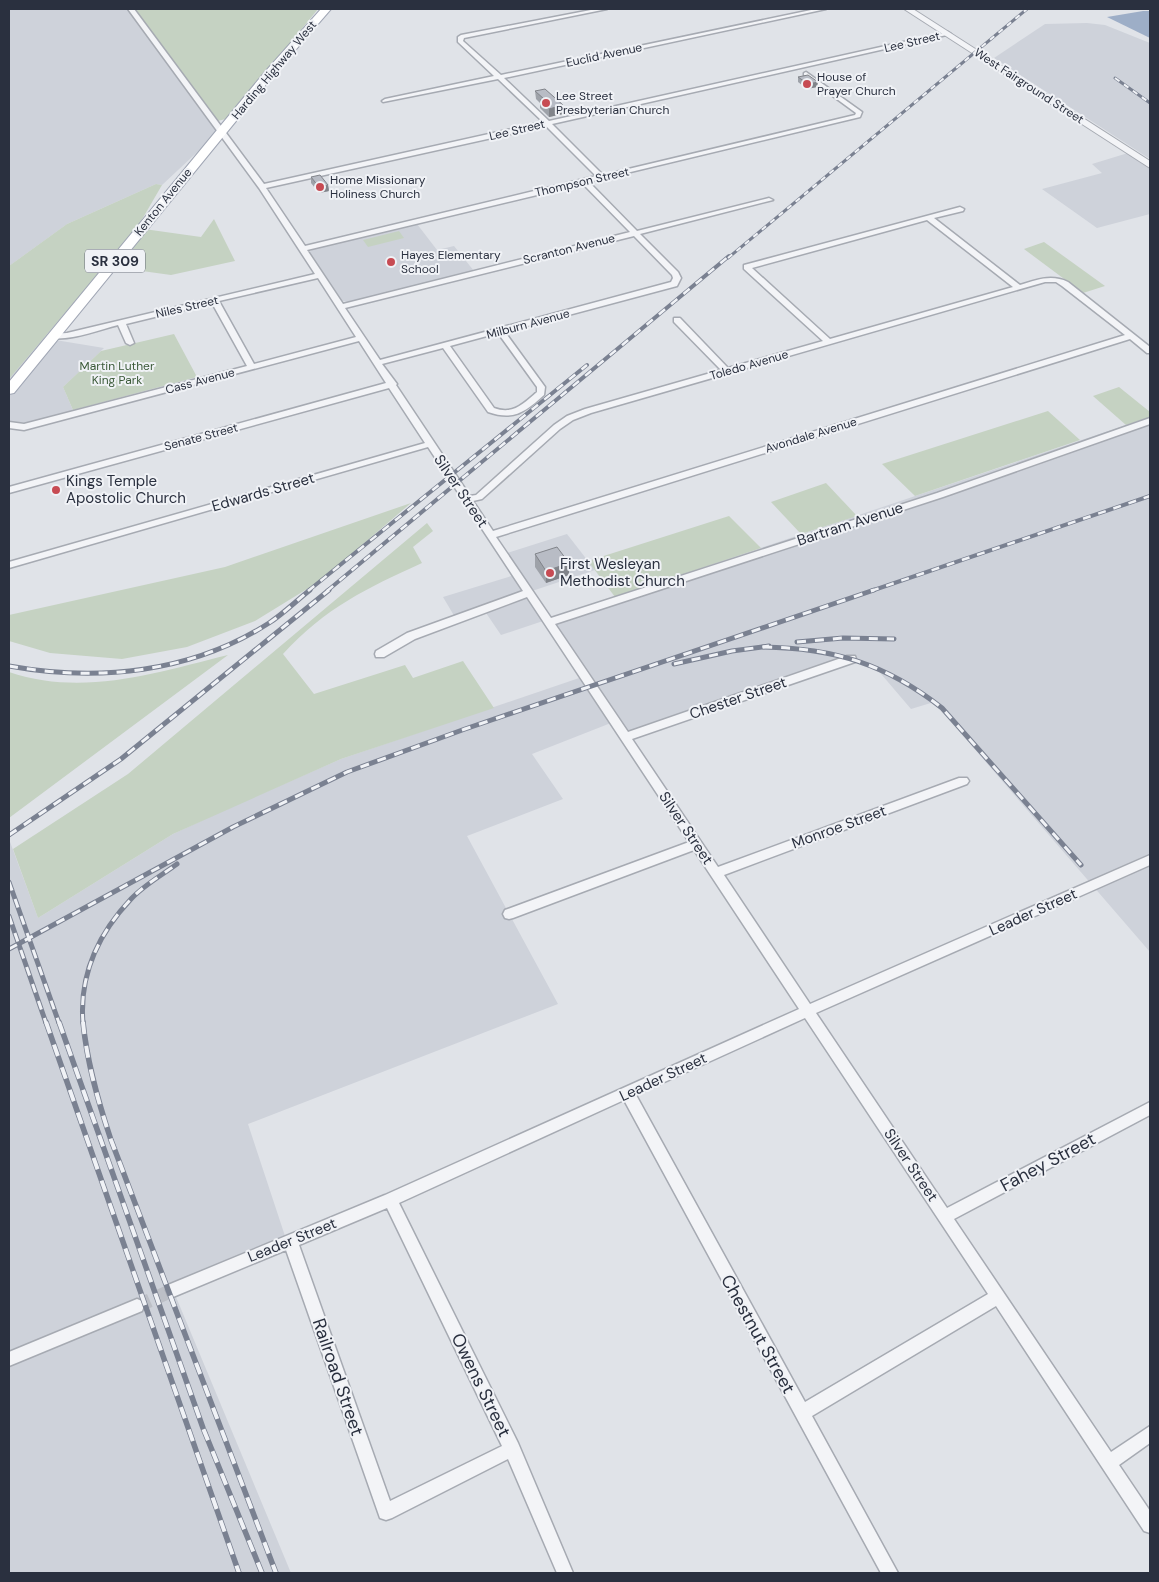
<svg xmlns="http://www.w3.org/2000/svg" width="1159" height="1582" viewBox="0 0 1159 1582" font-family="'DM Sans',sans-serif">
	<rect width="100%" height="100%" fill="#e0e3e8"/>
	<g fill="#ced2da">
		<path d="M9 9H134L223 128 162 185 156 184 67 224 9 266Z"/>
		<path d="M1087 23 1105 25 1150 43V159L994 58 1045 24Z"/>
		<path d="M1128 153 1150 168V214L1097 228 1042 189 1102 173 1092 164Z"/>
		<path d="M417 224 437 250 454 246 474 271 351 302 342 301 309 252 315 248Z"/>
		<path d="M43 338 104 348 63 387 75 415 26 428 9 426V379Z"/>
		<path d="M1150 417V952L934 702 911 709 876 668 858 660 631 740 616 721 532 754 563 799 467 836 558 1004 248 1124 285 1236 171 1285 291 1573H9V839L38 918 173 834 240 803 341 759 585 676 553 625 617 601 615 597Z"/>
		<path d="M567 534 595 570 532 591 549 619 501 635 484 610 456 619 443 597 518 574 504 554Z"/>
	</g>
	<g fill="#c5d2c2">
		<path d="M134 9H318L229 118 218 121Z"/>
		<path d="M156 184 162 185 137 228 9 379V266L67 224Z"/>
		<path d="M214 219 235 261 171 275 113 267 144 229 201 237Z"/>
		<path d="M399 231 404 238 368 247 363 240Z"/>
		<path d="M1044 242 1105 286 1083 293 1024 249Z"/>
		<path d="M174 334 197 377 73 410 63 387 101 351Z"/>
		<path d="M1119 387 1150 412V417L1126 425 1093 396Z"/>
		<path d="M1048 411 1080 440 915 496 882 464Z"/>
		<path d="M826 483 857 516 801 534 771 502Z"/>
		<path d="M411 503 320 581 255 621 187 647 122 659 50 653 9 641V615L225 567Z"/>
		<path d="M729 516 761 548 615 597 588 561Z"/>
		<path d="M427 523 433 531 413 547 422 563C367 588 325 608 283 654L314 694 405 665 413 678 463 661 494 708 341 759 173 834 38 918 13 849 128 774Z"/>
		<path d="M228 655 9 818V672C83 697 155 673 228 655Z"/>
	</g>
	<path fill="#9daec7" d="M1143 11H1150V38L1107 17Z"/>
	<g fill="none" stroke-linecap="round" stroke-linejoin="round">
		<path stroke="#bcbfc6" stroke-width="14" stroke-dasharray="14 8" stroke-linecap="butt" d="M137 1306 173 1290"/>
		<g stroke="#a6aab2" stroke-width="3">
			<g id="minor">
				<path d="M128 9H134L264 184 543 122 498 79 383 102 382 101 385 99 494 76 458 42V37L461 35 596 9H607L464 38 463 41 501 75 816 9H826L504 78 549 121 948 32 951 34 552 124 603 175 855 115 856 113 804 75V73L806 72 862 112 860 117 589 182 637 231 769 198 773 200 640 234 678 272 681 278 677 286 505 332 545 387 544 395C525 412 514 421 488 412L443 348 382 364 397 384 396 385 470 496 476 495 554 425 567 416 585 409 721 370 674 322V318H680L728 368 823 341 744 269V265L960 207 964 209 963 211 934 218 1020 285C1037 280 1051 274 1068 282L1150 347V353H1147L1130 339 496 537 551 618 937 493 1150 418V424L943 497 555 624 628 732 847 656H855L856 659 855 662 632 739 718 867 959 778H967L969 781 967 784 724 875 810 1004 1150 855V865L816 1013 947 1208 1150 1102V1115L954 1219 1111 1452 1150 1426V1443L1119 1465 1150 1511V1533L1144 1531 996 1306 812 1416 898 1573H881L624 1100 399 1203 518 1443 573 1573H557L508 1459 392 1518 386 1520 380 1518 286 1250 173 1297 168 1295 166 1290 168 1285 385 1195 799 1009 694 850 513 918 509 919 505 918 503 914 505 910 689 842 527 597 415 639 384 657H376L375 654 376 651 407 633 523 591 428 447 9 568V562L425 443 389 388 9 493V487L386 383 359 341 24 430 9 428V422L24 424 247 366 212 303 126 324 134 343 130 345 126 343 118 325C99 330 70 341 51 338V334L67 333 315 274 259 188ZM546 126 596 176 305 246 266 188ZM583 184 630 232 343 304 307 250ZM927 220 1013 287 830 339 752 268ZM634 236 672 275 673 278 671 282 380 360 345 308ZM318 278 356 337 254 364 219 301ZM1045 282H1056L1062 286 1125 335 493 531 473 501 482 499 560 429 573 420 591 413ZM498 333 537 387V392C523 404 513 415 494 408L450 346ZM805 1018 988 1294 805 1402 636 1095ZM387 1208 502 1446 390 1501 299 1245Z"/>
				<path d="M137 1299 142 1301 144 1306 142 1311 9 1366V1352Z"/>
			</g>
		</g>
		<g stroke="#a6aab2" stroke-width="2">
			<path id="tertiary" d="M904 9H913L1150 161V168Z"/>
		</g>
		<g stroke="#a0a6b4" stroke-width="2">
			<path id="primary" d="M321 9H331L272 77 14 393 9 394V382L264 73Z"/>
		</g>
		<use href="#minor" fill="#f3f4f7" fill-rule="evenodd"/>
		<use href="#tertiary" fill="#f3f4f7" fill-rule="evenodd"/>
		<use href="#primary" fill="#fff" fill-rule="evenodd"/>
		<g stroke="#7a8191" stroke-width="3">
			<g id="rail-far3">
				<path d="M1115 78 1150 103"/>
				<path d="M728 258 1027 9"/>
			</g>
		</g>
		<g stroke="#7a8191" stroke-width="4">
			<g id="rail-far2">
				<path d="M308 591 587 365"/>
				<path d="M327 591 729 256"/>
				<path d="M871 591 1150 496"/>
			</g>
		</g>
		<g stroke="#7a8191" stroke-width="5">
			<g id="rail-far1">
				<path d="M797 642 843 638 894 639"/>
				<path d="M763 647C834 648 886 664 942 708L1081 865"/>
				<path d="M674 664 732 651 769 646"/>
				<path d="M9 666C98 682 191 673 269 623 283 614 296 601 310 590"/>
				<path d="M9 835 121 759 329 590"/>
				<path d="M9 882 59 1023"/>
				<path d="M9 916 46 1023"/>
				<path d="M9 949 233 827 347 772 465 729 874 590"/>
				<path d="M83 1023C79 975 99 933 131 899 144 885 162 875 177 864"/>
			</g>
		</g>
		<g stroke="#7a8191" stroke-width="5.5">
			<g id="rail">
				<path d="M46 1022 239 1573"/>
				<path d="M59 1022 203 1428 262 1573"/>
				<path d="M83 1022C87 1063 98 1101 111 1140L276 1573"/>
			</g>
		</g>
		<use href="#rail-far3" stroke="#f0f2f6" stroke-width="2" stroke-dasharray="5.5" stroke-linecap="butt"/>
		<use href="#rail-far2" stroke="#f0f2f6" stroke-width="2.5" stroke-dasharray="8" stroke-linecap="butt"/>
		<use href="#rail-far1" stroke="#f0f2f6" stroke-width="3" stroke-dasharray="9" stroke-linecap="butt"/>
		<use href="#rail" stroke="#f0f2f6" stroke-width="4" stroke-dasharray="12" stroke-linecap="butt"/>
	</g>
	<g fill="#9ea2a9">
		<path d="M798 77 817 87 807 89 798 82Z"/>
		<path d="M535 91 563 105V114L549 117 540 108V103L536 99Z"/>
		<path d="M311 177 328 185 329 191 319 193 311 183Z"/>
		<path d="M535 554 569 575 546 583 535 567Z"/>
	</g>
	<g fill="#81848a">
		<path d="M818 82 817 87 807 89 808 84Z"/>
		<path d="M563 105V114L549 117V109Z"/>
		<path d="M328 185 329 191 319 193V187Z"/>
		<path d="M569 563V575L546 583V571Z"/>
	</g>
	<g fill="#b8bcc5" stroke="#81848a">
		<path d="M808 75 818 82 808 84 798 77Z"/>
		<path d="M545 89 563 105 549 109 540 100 544 99 535 91Z"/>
		<path d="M320 175 328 185 319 187 311 177Z"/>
		<path d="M557 547 569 563 546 571 535 554Z"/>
	</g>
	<g fill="#c74b53" stroke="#f0f2f6" stroke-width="2">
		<circle cx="807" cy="84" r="5"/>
		<circle cx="546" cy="103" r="5"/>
		<circle cx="320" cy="187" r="5"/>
		<circle cx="391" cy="262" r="5"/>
		<circle cx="56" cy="490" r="5"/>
		<circle cx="550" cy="573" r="5"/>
	</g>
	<g text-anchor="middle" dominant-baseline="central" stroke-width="4" stroke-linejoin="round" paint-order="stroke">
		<g font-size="12" fill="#2a303f" stroke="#f0f2f6">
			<text transform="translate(912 42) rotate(-13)">Lee Street</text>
			<text transform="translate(604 55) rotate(-12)">Euclid Avenue</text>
			<text transform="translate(274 70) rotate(-50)">Harding Highway West</text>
			<text transform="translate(1029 86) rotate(33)">West Fairground Street</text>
			<text transform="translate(517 130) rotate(-13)">Lee Street</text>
			<text transform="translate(582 182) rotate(-13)">Thompson Street</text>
			<text transform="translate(163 202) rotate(-51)">Kenton Avenue</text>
			<text transform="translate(569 249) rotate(-14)">Scranton Avenue</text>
			<text transform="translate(187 307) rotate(-13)">Niles Street</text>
			<text transform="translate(528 324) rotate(-15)">Milburn Avenue</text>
			<text transform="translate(749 365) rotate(-16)">Toledo Avenue</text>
			<text transform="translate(200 381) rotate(-15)">Cass Avenue</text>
			<text transform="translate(811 435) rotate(-17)">Avondale Avenue</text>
			<text transform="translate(201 437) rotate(-15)">Senate Street</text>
		</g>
		<g font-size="12" fill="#2a303f" stroke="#f0f2f6" text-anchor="start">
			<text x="817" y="77">House of<tspan x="817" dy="14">Prayer Church</tspan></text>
			<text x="556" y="96">Lee Street<tspan x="556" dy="14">Presbyterian Church</tspan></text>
			<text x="330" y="180">Home Missionary<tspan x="330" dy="14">Holiness Church</tspan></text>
			<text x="401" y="255">Hayes Elementary<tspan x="401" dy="14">School</tspan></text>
		</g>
		<g font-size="12" fill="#3b5a38" stroke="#f0f2f6">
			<text x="117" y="366">Martin Luther<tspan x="117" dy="14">King Park</tspan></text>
		</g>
		<rect fill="#f0f2f6" stroke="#656a76" stroke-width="1" x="85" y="249.5" width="60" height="23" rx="4"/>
		<g font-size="14" font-weight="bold" fill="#2a303f">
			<text x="115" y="261">SR 309</text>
		</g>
		<g font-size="15" fill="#2a303f" stroke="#f0f2f6" text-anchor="start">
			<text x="66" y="481">Kings Temple<tspan x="66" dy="17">Apostolic Church</tspan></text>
			<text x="560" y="564">First Wesleyan<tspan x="560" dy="17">Methodist Church</tspan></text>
		</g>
		<g font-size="15" fill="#2a303f" stroke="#f0f2f6">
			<text transform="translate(461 491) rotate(56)">Silver Street</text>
			<text transform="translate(263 492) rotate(-16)">Edwards Street</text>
			<text transform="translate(850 524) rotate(-18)">Bartram Avenue</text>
			<text transform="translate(738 698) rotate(-19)">Chester Street</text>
			<text transform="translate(839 827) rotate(-20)">Monroe Street</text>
			<text transform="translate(686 828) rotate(56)">Silver Street</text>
			<text transform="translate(1033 912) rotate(-24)">Leader Street</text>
			<text transform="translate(663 1077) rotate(-25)">Leader Street</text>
			<text transform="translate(911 1165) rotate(56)">Silver Street</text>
			<text transform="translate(292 1240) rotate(-22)">Leader Street</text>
		</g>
		<g font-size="18" fill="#2a303f" stroke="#f0f2f6">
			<text transform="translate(1048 1162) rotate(-28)">Fahey Street</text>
			<text transform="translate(758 1334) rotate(61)">Chestnut Street</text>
			<text transform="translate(338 1377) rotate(71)">Railroad Street</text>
			<text transform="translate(481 1385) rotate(64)">Owens Street</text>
		</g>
	</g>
	<rect width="1159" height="1582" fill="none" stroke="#2a303f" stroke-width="20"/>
</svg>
